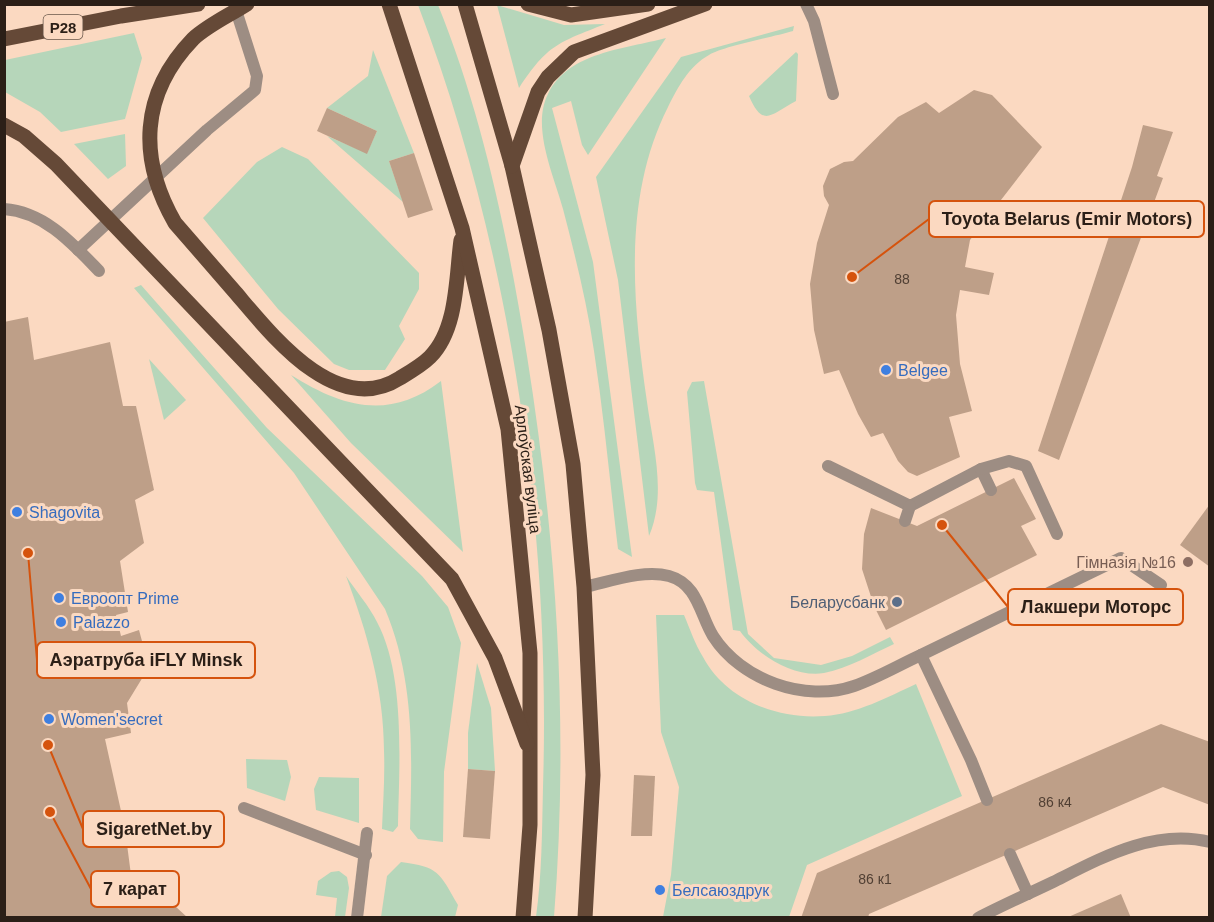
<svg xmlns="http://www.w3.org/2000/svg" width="1214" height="922" viewBox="0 0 1214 922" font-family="Arial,sans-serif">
	<rect width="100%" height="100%" fill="#fbd9c1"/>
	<g fill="#b6d6ba">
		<path d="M418 5H438C483 116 508 238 527 356 557 544 569 728 554 917H536C542 875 542 830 543 787 551 527 511 249 418 5Z"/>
		<path d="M497 5 564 25 605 24C558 43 548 44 519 88Z"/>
		<path d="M794 26 793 31C773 37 724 46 709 55 689 66 678 87 668 107 622 198 633 305 647 402 653 446 667 494 649 536L618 280 596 177 681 57Z"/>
		<path d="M134 33 142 58 125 119 61 132 40 112 5 92V60Z"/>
		<path d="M666 38 588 155 582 145 571 101 552 108 593 262 632 557 618 549C610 483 604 416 594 351 587 303 575 255 563 209 554 176 531 127 548 94 568 52 625 49 666 38Z"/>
		<path d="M373 50 414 153 389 161 403 202 327 136 367 153 377 131 327 108 368 76Z"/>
		<path d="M796 52 798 54 796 101C770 115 763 128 749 96Z"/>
		<path d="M125 134 126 166 108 179 74 144Z"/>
		<path d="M282 147 308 159 419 273V289L399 326 405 339 385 370H349L334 364 278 309 203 218 257 162Z"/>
		<path d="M141 285 267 428 422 576 448 607 461 643 444 772 443 842 418 839 410 829C412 754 415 680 385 609L294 473 134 288Z"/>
		<path d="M149 359 186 400 164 420Z"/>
		<path d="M291 375C342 407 389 421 441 381L463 552 351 443Z"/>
		<path d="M704 381 748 634 774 658 821 665 852 656 890 637 894 644C872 654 849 668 824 673 794 678 757 655 740 631L733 630 714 492 697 490 695 483 687 392 692 382Z"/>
		<path d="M346 576C356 591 369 606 377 622 406 676 399 767 398 826L393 832 382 829C383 803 385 777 384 751 384 690 367 632 346 576Z"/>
		<path d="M656 615H684C690 629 695 644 703 657 726 700 778 720 825 716 856 714 888 697 916 684L962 796 807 865 789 917H663L671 875 679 787 661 732Z"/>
		<path d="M477 663 491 708 495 771 468 769V733Z"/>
		<path d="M246 759 287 760 291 777 285 801 247 788Z"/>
		<path d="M319 777 359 778V823L316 810 314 789Z"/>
		<path d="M401 862C439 867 439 872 458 905L455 917H381L387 876Z"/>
		<path d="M339 871 347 877 349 888 345 917H335L337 898 316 895 318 881 331 872Z"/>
	</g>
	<g fill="#be9f88">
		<path d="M974 90 992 95 1042 147 970 240 965 267 994 273 989 295 960 290 956 315 960 364 972 411 949 417 960 457 917 476 908 472 898 461 883 433 871 437 858 414 839 370 824 374 814 330 810 284 817 243 829 205 824 196 823 186 830 169 844 162 853 161 898 117 926 102 939 113Z"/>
		<path d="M327 108 377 131 367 154 317 131Z"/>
		<path d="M1143 125 1173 132 1157 176 1163 178 1059 460 1038 451 1132 167Z"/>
		<path d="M414 153 433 210 408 218 389 161Z"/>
		<path d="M28 317 34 360 110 342 123 406H136L154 490 135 500 144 543 120 561 128 612 116 615 121 636 139 630 149 667 127 703 131 733 105 739 125 829 131 875 163 895 188 918H4V322Z"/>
		<path d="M1014 478 1036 519 1021 526 1037 555 886 630 874 606 862 569 864 534 871 508 917 526Z"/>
		<path d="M1210 504V567L1180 545Z"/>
		<path d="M1161 724 1210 742V805L1163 787 869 914 868 918H801L817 873Z"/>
		<path d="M468 769 495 771 490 839 463 837Z"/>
		<path d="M634 775 655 776 652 836H631Z"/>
		<path d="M1121 894 1131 918H1066Z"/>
	</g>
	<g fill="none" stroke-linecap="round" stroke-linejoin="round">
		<g stroke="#9d8d83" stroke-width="12">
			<path d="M806 4 814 21 833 94"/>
			<path d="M4 209C45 212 73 244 99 271"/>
			<path d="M78 250 207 130 255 90 257 76 234 4"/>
			<path d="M828 466 910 506 981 469 991 490"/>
			<path d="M981 469 1009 461 1026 466 1057 534"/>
			<path d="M905 521 910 506"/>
			<path d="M584 587C609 582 643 569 669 576 698 584 700 615 713 636 741 680 805 703 854 686 877 678 899 665 921 655L971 760 987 800"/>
			<path d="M921 655 1121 558 1161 585"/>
			<path d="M244 808 366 855"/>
			<path d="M1010 854 1028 894"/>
			<path d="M357 918 367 833"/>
			<path d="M978 918C1003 905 1028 894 1053 882 1101 858 1154 828 1210 842"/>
		</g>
		<g stroke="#654937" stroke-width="15">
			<path d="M247 4C230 15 208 25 193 39 140 94 138 159 175 223 195 246 215 269 235 292 271 334 336 419 400 378 410 372 422 365 430 357 458 329 456 276 461 240"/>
			<path d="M389 4 462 228 508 429 530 653V825L523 918"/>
			<path d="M465 4 512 166 549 330 573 464 584 587 593 775 585 918"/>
			<path d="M528 4 571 15 648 4"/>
			<path d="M4 39 121 16 198 4"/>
			<path d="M4 125 24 136 56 164 452 579 495 658 527 744"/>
			<path d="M512 166 538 92 548 77 574 52 705 4"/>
		</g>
	</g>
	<g fill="#3f7fe0" stroke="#fbd9c1" stroke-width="2">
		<circle cx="886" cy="370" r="6"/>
		<circle cx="17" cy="512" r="6"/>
		<circle cx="59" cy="598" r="6"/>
		<circle cx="61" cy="622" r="6"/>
		<circle cx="49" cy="719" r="6"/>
		<circle cx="660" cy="890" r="6"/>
	</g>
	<circle fill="#8d6e63" stroke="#fbd9c1" stroke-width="2" cx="1188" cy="562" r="6"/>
	<circle fill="#5c6f8a" stroke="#fbd9c1" stroke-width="2" cx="897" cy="602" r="6"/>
	<g text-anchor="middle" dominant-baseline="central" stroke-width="6" stroke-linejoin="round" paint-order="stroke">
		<g font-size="14" fill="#503f33">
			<text x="902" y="279">88</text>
			<text x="1055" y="802">86 к4</text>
			<text x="875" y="879">86 к1</text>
		</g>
		<rect fill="#fbd9c1" stroke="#69574a" stroke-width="1.5" x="43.5" y="15" width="39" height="24" rx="4.5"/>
		<g font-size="15" font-weight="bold" fill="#2b1f17">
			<text x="63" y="27">Р28</text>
		</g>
		<g font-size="16" fill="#366cbe" stroke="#fbd9c1" text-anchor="start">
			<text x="898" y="370">Belgee</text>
			<text x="29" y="512">Shagovita</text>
			<text x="71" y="598">Евроопт Prime</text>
			<text x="73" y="622">Palazzo</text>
			<text x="61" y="719">Women'secret</text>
			<text x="672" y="890">Белсаюздрук</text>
		</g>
		<g font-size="16" fill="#2b1f17" stroke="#fbd9c1">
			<text transform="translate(528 469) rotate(83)">Арлоўская вуліца</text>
		</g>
		<g font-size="16" fill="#785e54" stroke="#fbd9c1" text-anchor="end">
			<text x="1176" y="562">Гімназія №16</text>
		</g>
		<g font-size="16" fill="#4e5e75" stroke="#fbd9c1" text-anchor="end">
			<text x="885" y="602">Беларусбанк</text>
		</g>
	</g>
	<path fill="none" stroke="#d5530d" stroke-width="2" d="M852 277L929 219M942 525L1008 607M28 553L37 660M48 745L83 829M50 812L91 889"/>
	<g fill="#d5530d" stroke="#fbd9c1" stroke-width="2">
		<circle cx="852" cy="277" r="6"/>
		<circle cx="942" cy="525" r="6"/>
		<circle cx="28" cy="553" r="6"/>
		<circle cx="48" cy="745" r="6"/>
		<circle cx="50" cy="812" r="6"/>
	</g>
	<g fill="#fbd9c1" stroke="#d5530d" stroke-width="2">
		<rect x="929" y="201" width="275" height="36" rx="6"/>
		<rect x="1008" y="589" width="175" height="36" rx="6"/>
		<rect x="37" y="642" width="218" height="36" rx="6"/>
		<rect x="83" y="811" width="141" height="36" rx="6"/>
		<rect x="91" y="871" width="88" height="36" rx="6"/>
	</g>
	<g font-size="18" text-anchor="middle" font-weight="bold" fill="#2b1f17">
		<text x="1067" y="225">Toyota Belarus (Emir Motors)</text>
		<text x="1096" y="613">Лакшери Моторс</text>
		<text x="146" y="666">Аэратруба iFLY Minsk</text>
		<text x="154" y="835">SigaretNet.by</text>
		<text x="135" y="895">7 карат</text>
	</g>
	<rect width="1214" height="922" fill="none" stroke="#2b1f17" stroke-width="12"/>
</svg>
